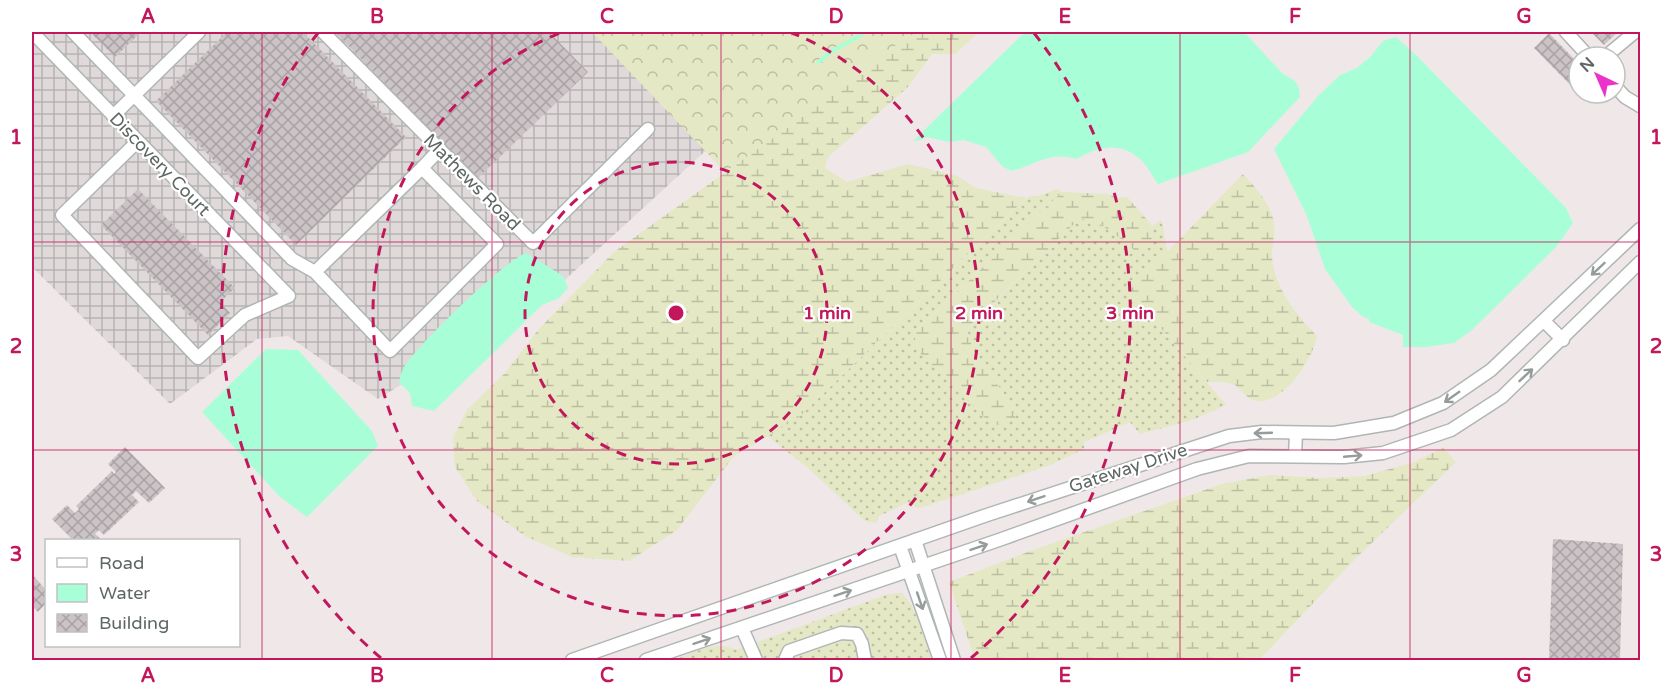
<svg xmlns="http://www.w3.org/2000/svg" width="1672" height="692" viewBox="0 0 1672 692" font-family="'Varela Round',sans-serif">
	<defs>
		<pattern id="industrial-grid" width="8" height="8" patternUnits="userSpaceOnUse" patternTransform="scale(1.5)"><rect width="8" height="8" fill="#dfd9da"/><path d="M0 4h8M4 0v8" fill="none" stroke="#b8b4b4"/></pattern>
		<pattern id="grass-dots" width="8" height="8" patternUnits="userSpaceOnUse" patternTransform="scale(1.5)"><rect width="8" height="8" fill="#e4e8c4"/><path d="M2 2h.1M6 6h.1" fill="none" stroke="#bcc0a3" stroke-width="1.8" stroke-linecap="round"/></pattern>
		<pattern id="forest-crowns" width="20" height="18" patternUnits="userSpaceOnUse" patternTransform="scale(1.5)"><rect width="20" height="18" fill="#e4e8c4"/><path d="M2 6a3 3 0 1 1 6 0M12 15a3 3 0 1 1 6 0" fill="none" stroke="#bcc0a3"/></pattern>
		<pattern id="wetland-marsh" width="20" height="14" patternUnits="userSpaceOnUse" patternTransform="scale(1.5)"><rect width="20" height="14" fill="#e4e8c4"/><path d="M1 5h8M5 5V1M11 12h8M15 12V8" fill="none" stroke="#bcc0a3"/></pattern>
		<pattern id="building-cross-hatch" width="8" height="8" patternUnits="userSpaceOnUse" patternTransform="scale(1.5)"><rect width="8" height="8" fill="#cbc3c6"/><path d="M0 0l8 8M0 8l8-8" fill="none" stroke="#a8a2a4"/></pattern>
	</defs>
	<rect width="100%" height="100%" fill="#f0e7e8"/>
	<path fill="url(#industrial-grid)" d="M32 32H601L713 144 556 288 378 399 288 336 257 339 170 404 32 267Z"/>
	<g fill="url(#grass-dots)">
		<path d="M1057 189 1062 192 916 331 1016 410 974 353 967 330 1079 219 1094 220 1121 239 1140 255 1152 244 1151 227 1161 220C1165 230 1164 241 1168 252L1129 291 1226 405 1192 420 1140 434 1130 422 1084 442V449L1050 465 920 508 907 503 879 516 876 523 865 521 807 467 767 436 798 418 1029 196H1038Z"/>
		<path d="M902 593 913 607 932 660H674C692 654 718 639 736 650L888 594Z"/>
	</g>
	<path fill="url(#forest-crowns)" d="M592 32H917L851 74 790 126 725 172Z"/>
	<g fill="url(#wetland-marsh)">
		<path d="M917 32H979L955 54H932L907 88 828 157 825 168 847 182 908 164 957 176 976 188 1026 198 798 418 734 456 677 530 629 561 572 557 525 536 477 501 455 467 453 438 467 410 505 373 538 330 614 252 790 126 851 74Z"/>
		<path d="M1243 174C1256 188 1272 205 1274 224 1276 235 1271 246 1272 257 1274 287 1297 316 1317 336 1313 359 1284 404 1257 401 1247 400 1242 390 1235 385 1228 381 1215 382 1207 382L1129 291Z"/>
		<path d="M1062 192 1107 194 1118 198 1127 197 1151 224 1152 244 1140 255 1121 239 1094 220 1079 219 967 329 974 353 1016 410 1015 420 993 426 914 347 916 331Z"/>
		<path d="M1443 448 1456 462 1354 560 1259 660H975L949 582 1033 550 1222 484 1270 475 1322 478 1365 476 1414 462Z"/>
	</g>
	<g fill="#a8ffd7">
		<path d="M1025 32H1244L1282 73 1295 81 1299 88 1300 97 1248 152 1158 184C1152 176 1148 166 1141 160 1120 140 1098 147 1076 159 1051 151 1036 164 1012 171L1003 167 986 147 964 140 949 142 927 137 921 140 913 141Z"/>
		<path d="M1396 37 1416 55 1566 208 1573 223 1556 247 1472 330 1454 343 1426 347H1403V335L1369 322V319L1362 316 1352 307 1325 269 1307 216 1274 149 1318 96 1340 75 1357 68 1371 56 1383 41Z"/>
		<path d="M526 253 563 276 568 288 559 298 542 305 434 411 412 406 410 393 399 382C400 378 401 373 403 369 416 346 503 262 526 253Z"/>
		<path d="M266 349 298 350 372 431 378 446 307 517 279 496 202 412Z"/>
	</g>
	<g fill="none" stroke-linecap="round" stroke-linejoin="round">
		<path stroke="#a8ffd7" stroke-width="4" d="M819 62 829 53 866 32"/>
	</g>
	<g fill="url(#building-cross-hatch)">
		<path d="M90 32H141L115 57Z"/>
		<path d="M227 32H303L406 137 296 245 156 101Z"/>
		<path d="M335 32H549L588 72 477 179Z"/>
		<path d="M1591 32H1618L1604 45Z"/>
		<path d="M1549 33 1579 64V94L1534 48Z"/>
		<path d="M138 189 235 288 220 302 230 313 208 335 101 225Z"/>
		<path d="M125 447 165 488 149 503 136 491 132 495 139 502 104 535 99 530 95 534 102 540H73L52 519 67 505 75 513 79 509 76 506 112 471 114 474 116 472 108 464Z"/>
		<path d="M1553 539 1623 544 1620 660H1549Z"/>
		<path d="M32 574 46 590V603L38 612 32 606Z"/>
	</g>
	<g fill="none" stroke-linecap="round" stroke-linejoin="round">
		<g stroke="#afb6b5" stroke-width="15">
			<g id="minor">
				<path d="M32 32 289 296 245 315 198 358 62 215 138 141"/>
				<path d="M73 32 292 259 315 272 390 351 497 244 422 168 315 272"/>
				<path d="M323 32 533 243 648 129"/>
				<path d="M1566 32 1589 57"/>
				<path d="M1605 57 1635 32"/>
				<path d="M1615 86 1625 97 1640 106"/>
				<path d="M113 116 199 32"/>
				<path d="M422 168 440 149"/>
				<path d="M1544 321 1563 340"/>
				<path d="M1295 456 1296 433"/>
				<path d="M915 540 954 660"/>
				<path d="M900 546 940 660"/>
				<path d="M742 628 756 660"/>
				<path d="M572 660 987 515 1229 436 1262 432 1334 433 1394 423 1443 403 1491 370 1640 229"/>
				<path d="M646 660 999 540 1197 469 1249 456 1344 457 1383 453 1451 430 1502 397 1640 262"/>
				<path d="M785 660 789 651 841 633 857 634 862 644 865 660"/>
			</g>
		</g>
		<use href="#minor" stroke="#fff" stroke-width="12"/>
	</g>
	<defs><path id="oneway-shaft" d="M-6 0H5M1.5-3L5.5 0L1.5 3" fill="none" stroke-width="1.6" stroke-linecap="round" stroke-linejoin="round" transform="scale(1.5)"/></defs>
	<g stroke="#969c9a">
		<use href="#oneway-shaft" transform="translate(1598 269) rotate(137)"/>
		<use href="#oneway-shaft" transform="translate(1526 375) rotate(-43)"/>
		<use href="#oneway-shaft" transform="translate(1452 397) rotate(145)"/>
		<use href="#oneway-shaft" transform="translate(1263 433) rotate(178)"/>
		<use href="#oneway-shaft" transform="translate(1353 456) rotate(-5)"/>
		<use href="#oneway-shaft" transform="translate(1036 499) rotate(161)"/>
		<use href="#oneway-shaft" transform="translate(979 547) rotate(-19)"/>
		<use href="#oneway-shaft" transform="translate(843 593) rotate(-19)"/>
		<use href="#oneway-shaft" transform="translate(920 601) rotate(71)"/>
		<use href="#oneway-shaft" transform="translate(702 641) rotate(-19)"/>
	</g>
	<path fill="none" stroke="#c2185b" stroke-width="1.5" stroke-opacity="0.55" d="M262 32V660M492 32V660M721 32V660M951 32V660M1180 32V660M1410 32V660M32 242H1640M32 450H1640"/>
	<g fill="none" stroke="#c2185b" stroke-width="3" stroke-dasharray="10 8">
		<circle cx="676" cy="313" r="151"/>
		<path d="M790 32A303 303 0 1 1 562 32"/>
		<path d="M381 658A454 454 0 0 1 318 33M1034 33A454 454 0 0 1 971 658"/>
	</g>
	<g text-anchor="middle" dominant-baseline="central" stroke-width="4.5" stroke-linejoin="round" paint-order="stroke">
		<g font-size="18" fill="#5e6764" stroke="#fff">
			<text transform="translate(160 164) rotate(46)">Discovery Court</text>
			<text transform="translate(472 182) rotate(45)">Mathews Road</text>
			<text transform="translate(1128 468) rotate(-18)">Gateway Drive</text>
		</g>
	</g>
	<circle cx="676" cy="313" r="9" fill="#c2185b" stroke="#fff" stroke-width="3"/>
	<g font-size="18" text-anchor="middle" font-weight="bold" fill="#c2185b" stroke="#fff" stroke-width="4.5" stroke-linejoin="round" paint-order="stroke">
		<text x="827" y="319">1 min</text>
		<text x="979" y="319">2 min</text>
		<text x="1130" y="319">3 min</text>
	</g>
	<rect width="1672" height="692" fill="none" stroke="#ffffff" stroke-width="66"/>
	<rect x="45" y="539" width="195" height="108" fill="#ffffff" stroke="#bfc2c1" stroke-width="1.5"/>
	<rect x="57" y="558" width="30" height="9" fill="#ffffff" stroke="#bfc2c1" stroke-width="1.5"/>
	<text x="99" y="569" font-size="18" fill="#5e6764">Road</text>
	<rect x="57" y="584" width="30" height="18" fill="#a8ffd7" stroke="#bfc2c1" stroke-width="1.5"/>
	<text x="99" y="599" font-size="18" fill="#5e6764">Water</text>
	<rect x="57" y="614" width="30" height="18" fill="url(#building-cross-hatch)" stroke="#bfc2c1" stroke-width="1.5"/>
	<text x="99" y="629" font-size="18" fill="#5e6764">Building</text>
	<g transform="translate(1597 75) rotate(316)"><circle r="28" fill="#ffffff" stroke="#bfc2c1" stroke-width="1.5"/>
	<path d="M0-4.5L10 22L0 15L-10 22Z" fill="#eb33c9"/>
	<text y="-9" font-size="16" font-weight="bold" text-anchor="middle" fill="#5e6764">N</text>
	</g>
	<rect x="33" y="33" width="1606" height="626" fill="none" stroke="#c2185b" stroke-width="2"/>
	<g font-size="20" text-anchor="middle" font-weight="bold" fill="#c2185b">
		<text x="148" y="23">A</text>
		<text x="377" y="23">B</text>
		<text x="607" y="23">C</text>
		<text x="836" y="23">D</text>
		<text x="1065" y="23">E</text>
		<text x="1295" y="23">F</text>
		<text x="1524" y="23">G</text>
		<text x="16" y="144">1</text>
		<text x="1656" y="144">1</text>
		<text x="16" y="353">2</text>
		<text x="1656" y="353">2</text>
		<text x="16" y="561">3</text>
		<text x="1656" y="561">3</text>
		<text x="148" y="682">A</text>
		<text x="377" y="682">B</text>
		<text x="607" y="682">C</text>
		<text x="836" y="682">D</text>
		<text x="1065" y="682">E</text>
		<text x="1295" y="682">F</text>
		<text x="1524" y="682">G</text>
	</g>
</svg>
